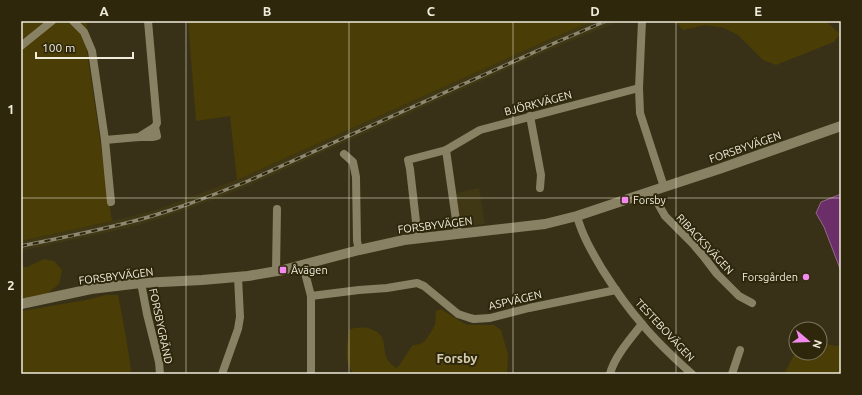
<svg xmlns="http://www.w3.org/2000/svg" width="862" height="395" viewBox="0 0 862 395" font-family="Ubuntu,sans-serif">
	<rect width="100%" height="100%" fill="#383117"/>
	<g fill="#403715">
		<path d="M593 21H620L561 45 250 185 218 198 162 218 128 228 21 251V241L125 218 159 209 246 176 557 36Z"/>
		<path d="M479 188 485 224 460 227 456 193Z"/>
	</g>
	<g fill="#4a3d06">
		<path d="M21 21H87L86 45 112 221 21 241Z"/>
		<path d="M188 21H593L557 36 237 180 230 116 196 121Z"/>
		<path d="M676 21H826L840 34 834 42 776 65 763 60 738 35 724 28 706 25 683 30 675 22Z"/>
		<path d="M44 259 54 261 62 270 59 284 47 294 21 300V267H27Z"/>
		<path d="M106 295H118L126 337 131 370 130 374H21V311L86 300Z"/>
		<path d="M441 309 452 316 467 325H494L501 330 508 355 507 374H354C343 361 347 346 349 330 356 327 363 327 371 329 394 337 375 357 397 368 403 361 407 352 413 345L420 344 425 341 431 332 435 325 436 311Z"/>
		<path d="M820 343H823L835 346 841 345V374H784L794 355 798 353H820Z"/>
	</g>
	<path fill="#6c2e68" stroke="#94678b" d="M841 194V271L824 227 816 213 821 202Z"/>
	<g fill="none" stroke-linecap="round" stroke-linejoin="round">
		<g stroke="#898164" stroke-width="8">
			<path d="M73 21 84 32 92 51 105 140 111 202"/>
			<path d="M148 21 157 123 155 127"/>
			<path d="M642 21 639 88 640 113 664 187"/>
			<path d="M21 46 52 21"/>
			<path d="M530 116 541 175 540 188"/>
			<path d="M105 140 139 137H152L157 136 155 127 139 137"/>
			<path d="M446 150 458 234"/>
			<path d="M344 154 353 162 356 177 357 241 359 250"/>
			<path d="M651 191 665 216 693 244 704 257 717 274 739 296 752 303"/>
			<path d="M577 216C582 235 592 252 602 269 614 288 627 307 642 324 657 342 674 358 692 374"/>
			<path d="M418 239 410 169 408 160 446 150 480 130 639 88"/>
			<path d="M304 265V269L311 296V374"/>
			<path d="M276 271 277 209"/>
			<path d="M141 283 147 314 159 362 160 374"/>
			<path d="M311 296 359 290 387 288 417 283 424 286 458 314 470 318 474 319 490 318 529 308 616 290"/>
			<path d="M222 374 238 329 240 317 238 277"/>
			<path d="M610 374C614 357 631 338 642 324"/>
			<path d="M732 374 740 350"/>
		</g>
		<path stroke="#898164" stroke-width="10" d="M21 304 91 289 141 283 202 280 248 276 283 270 359 250 404 240 545 224 577 216 664 187 719 169 841 126"/>
		<g stroke="#8e8873" stroke-width="3.5">
			<path id="rail" d="M21 246C56 239 91 232 126 223 168 213 208 197 248 181L559 41 606 21"/>
		</g>
		<use href="#rail" stroke="#2e270c" stroke-width="2" stroke-dasharray="6" stroke-linecap="butt"/>
	</g>
	<path fill="none" stroke="#f0ecdc" stroke-width="1" stroke-opacity="0.55" d="M186 21V374M349 21V374M513 21V374M676 21V374M21 198H841"/>
	<g fill="#f689ed" stroke="#2e270c" stroke-width="1.5">
		<rect x="621" y="196" width="8" height="8" rx="2"/>
		<rect x="279" y="266" width="8" height="8" rx="2"/>
		<circle cx="806" cy="277" r="4"/>
	</g>
	<g text-anchor="middle" dominant-baseline="central" stroke-width="4" stroke-linejoin="round" paint-order="stroke">
		<g font-size="11" fill="#f0ecdc" stroke="#2e270c">
			<text transform="translate(538 103) rotate(-15)">BJÖRKVÄGEN</text>
			<text transform="translate(745 147) rotate(-19)">FORSBYVÄGEN</text>
			<text transform="translate(435 225) rotate(-7)">FORSBYVÄGEN</text>
			<text transform="translate(705 244) rotate(47)">RIBACKSVÄGEN</text>
			<text transform="translate(116 276) rotate(-7)">FORSBYVÄGEN</text>
			<text transform="translate(515 300) rotate(-13)">ASPVÄGEN</text>
			<text transform="translate(161 326) rotate(78)">FORSBYGRÄND</text>
			<text transform="translate(665 330) rotate(47)">TESTEBOVÄGEN</text>
		</g>
		<g font-size="11" fill="#f0ecdc" stroke="#2e270c" text-anchor="start">
			<text x="633" y="200">Forsby</text>
			<text x="291" y="270">Åvägen</text>
			<text x="798" y="277" text-anchor="end">Forsgården</text>
		</g>
		<g font-size="13" font-weight="bold" fill="#d3cbac" stroke="#2e270c">
			<text x="457" y="358">Forsby</text>
		</g>
	</g>
	<rect width="862" height="395" fill="none" stroke="#2e270c" stroke-width="44"/>
	<g transform="translate(808 341) rotate(109)"><circle r="19" fill="#2e270c" stroke="#7c765f"/>
	<path d="M0-3L7 15L0 10L-7 15Z" fill="#f689ed"/>
	<text y="-6" font-size="11" font-weight="bold" text-anchor="middle" fill="#f0ecdc">N</text>
	</g>
	<path d="M36 52v6h97v-6" fill="none" stroke="#f0ecdc" stroke-width="2"/>
	<text x="42" y="52" font-size="12" fill="#f0ecdc" stroke="#2e270c" stroke-width="3" paint-order="stroke">100 m</text>
	<rect x="22" y="22" width="818" height="351" fill="none" stroke="#f0ecdc" stroke-width="1.5"/>
	<g font-size="13" text-anchor="middle" font-weight="bold" fill="#f0ecdc">
		<text x="104" y="16">A</text>
		<text x="267" y="16">B</text>
		<text x="431" y="16">C</text>
		<text x="595" y="16">D</text>
		<text x="758" y="16">E</text>
		<text x="11" y="114">1</text>
		<text x="11" y="290">2</text>
	</g>
</svg>
